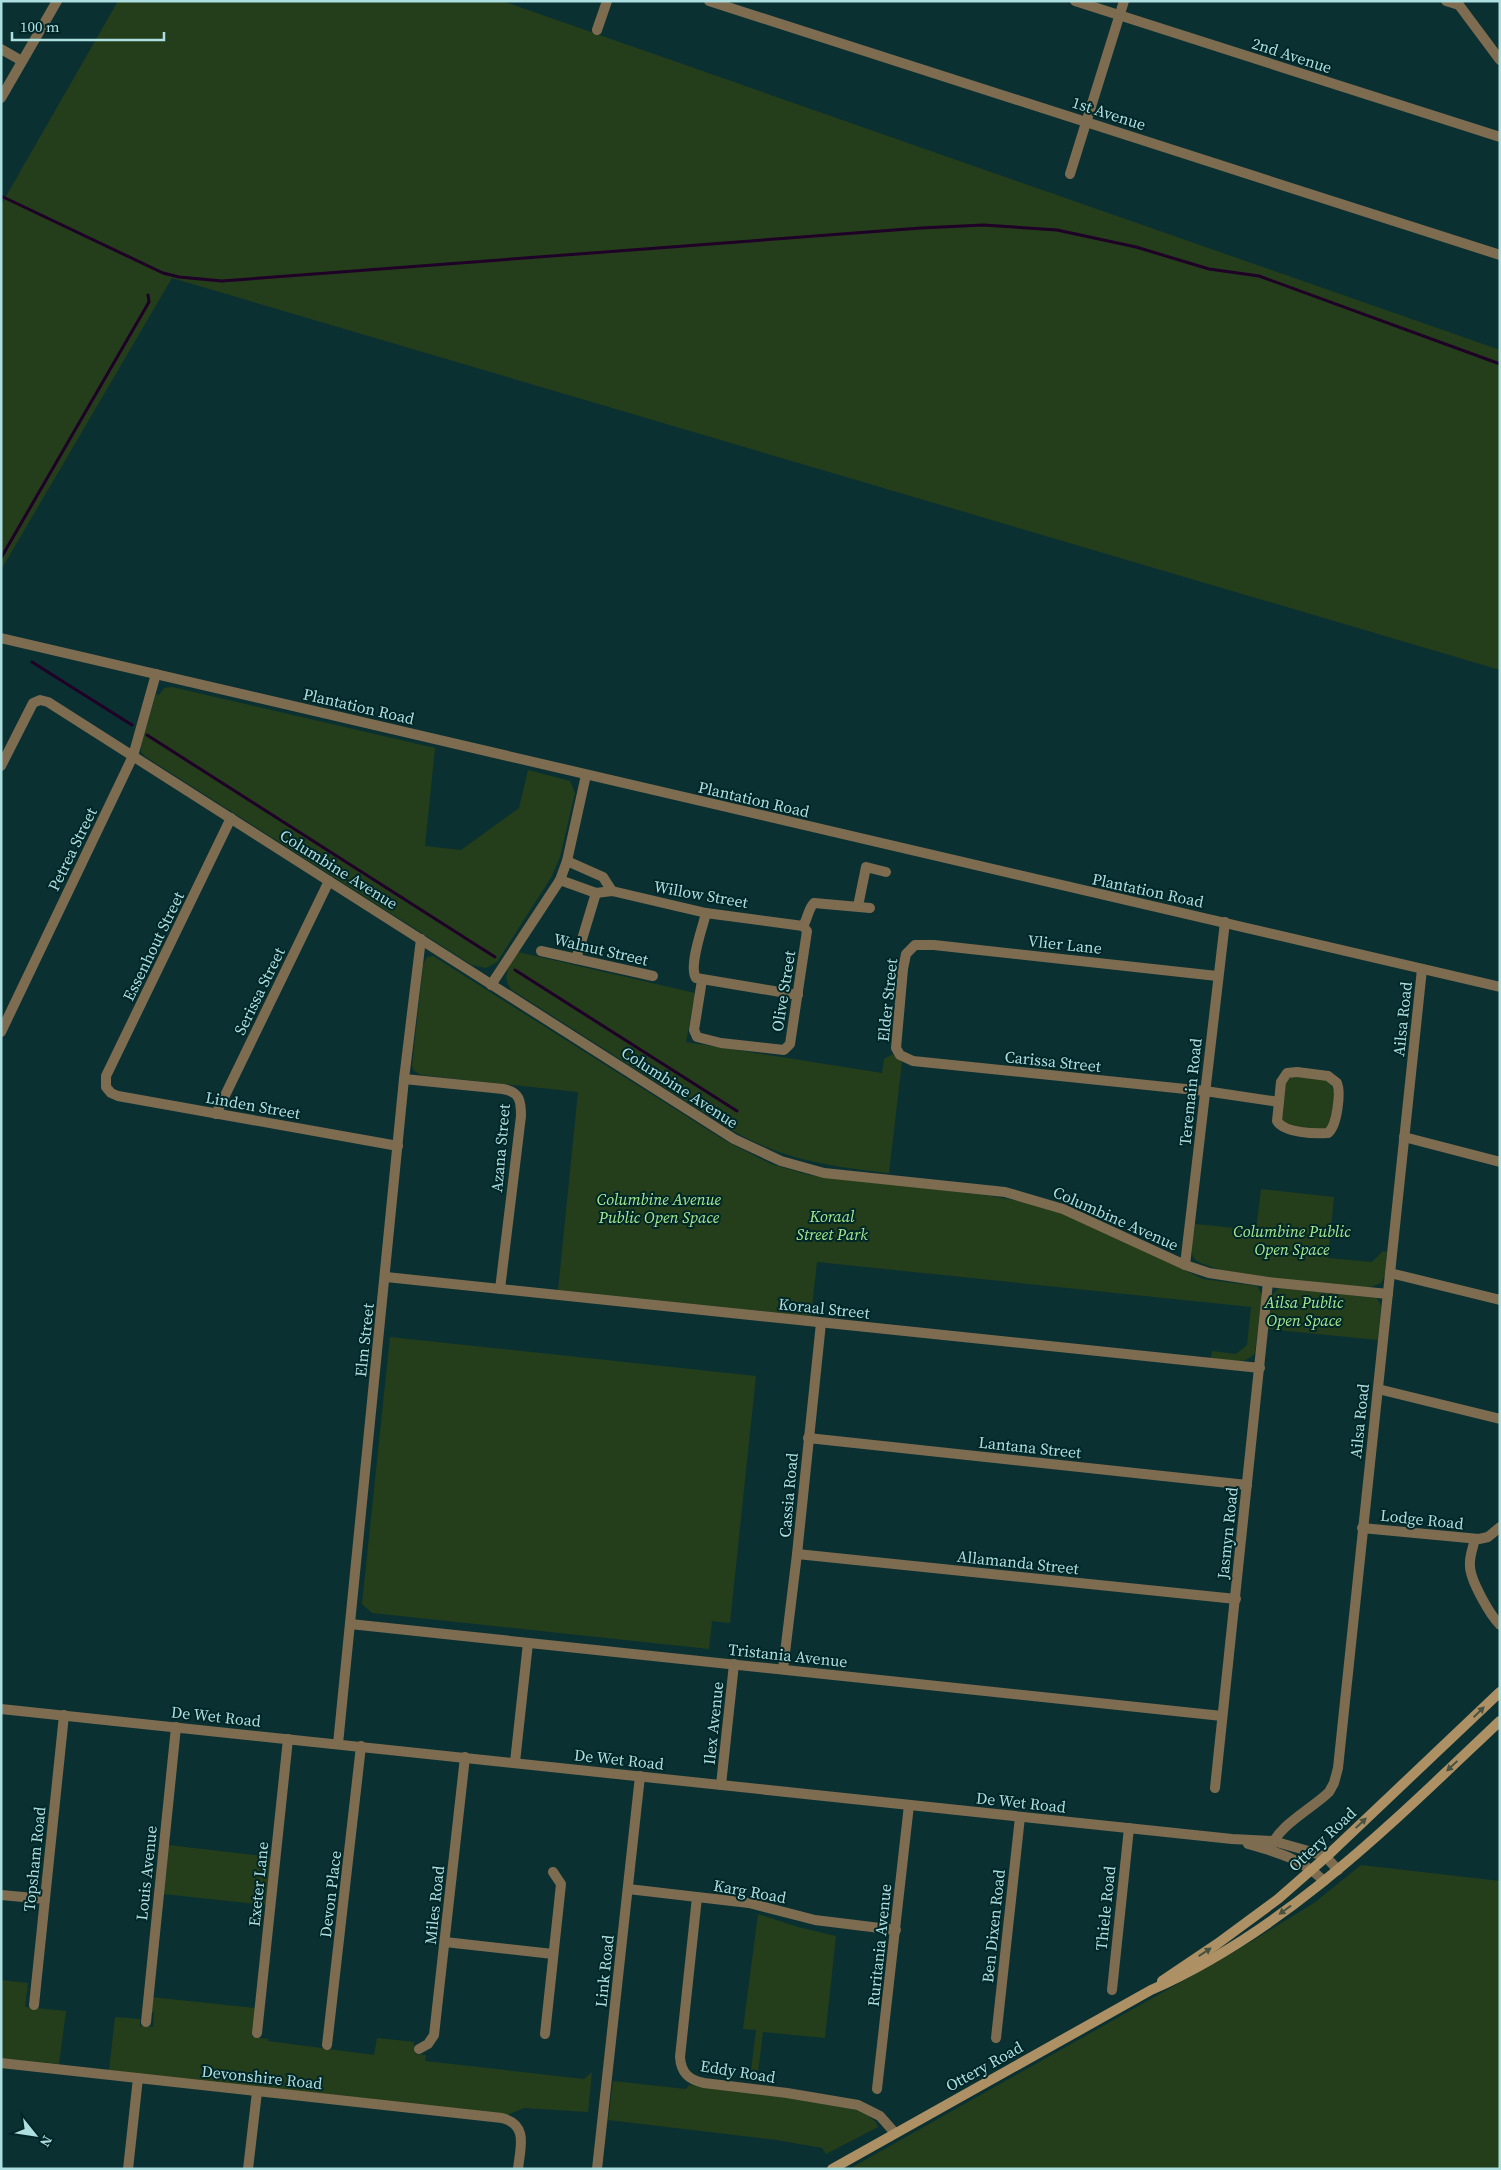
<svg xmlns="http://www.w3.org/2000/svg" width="1501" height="2170" viewBox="0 0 1501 2170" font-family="'Source Serif 4',serif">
	<rect width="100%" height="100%" fill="#0b3031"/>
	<g fill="#243e1b">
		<path d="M118 1H502L1500 350V670L172 278 1 570V205Z"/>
		<path d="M172 687 435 748 425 846 461 850 519 808 528 770 570 781 575 793 560 857 552 876 497 962 486 968 472 965 146 757 141 752V745L156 694 159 695 164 688Z"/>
		<path d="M518 952 695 993 686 1042 882 1073 884 1059 893 1054 902 1062 889 1173C827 1166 783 1160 728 1128L512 990C500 977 510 965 518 952Z"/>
		<path d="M433 956 724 1140 771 1164 809 1175 991 1196 1030 1203 1050 1208 1105 1232 1203 1279 1257 1286 1262 1295 1255 1353C1245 1366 1225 1360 1211 1358L1212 1351 1236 1354 1247 1345 1251 1307 817 1262 811 1316 558 1290 578 1092 421 1075 414 1071 412 1066 423 965 427 957Z"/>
		<path d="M1291 1077 1323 1079 1331 1082C1336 1096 1333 1114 1327 1127 1315 1133 1292 1128 1281 1120L1284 1085Z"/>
		<path d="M1261 1189 1334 1197 1328 1258 1372 1262 1383 1251 1387 1252 1385 1275 1381 1283 1370 1287C1343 1285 1206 1276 1194 1258 1189 1250 1194 1234 1195 1224L1256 1230Z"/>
		<path d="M1279 1288 1377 1298 1381 1306 1378 1340 1268 1329 1272 1295Z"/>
		<path d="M390 1337 756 1376 730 1623 712 1621 709 1649 372 1613 362 1604Z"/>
		<path d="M168 1845 271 1857 266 1905 163 1894Z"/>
		<path d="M1361 1865 1500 1881V2169H849L1229 1955 1314 1903Z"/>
		<path d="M758 1914 798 1927 836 1936 825 2038 763 2032 757 2080 750 2079 756 2030 743 2029Z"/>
		<path d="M1 1980 28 1983 25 2007 66 2011 59 2064 1 2058Z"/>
		<path d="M151 1997 255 2008 252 2037 268 2039V2041L374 2055 377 2038 414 2042 415 2054 426 2055 425 2061 584 2079 592 2072 588 2112 524 2108 504 2116 231 2086 109 2070 115 2017 140 2019V2026L153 2027 154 2013 149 2012Z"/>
		<path d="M613 2081 686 2089 689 2085 790 2098 856 2110 867 2115 876 2122 878 2127 826 2154 822 2148 777 2140 608 2120Z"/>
	</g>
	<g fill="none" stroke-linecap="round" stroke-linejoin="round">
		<g stroke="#1f0027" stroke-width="3">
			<path d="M1 196 163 273 179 277 222 281 921 228 983 225 1057 230 1136 247 1209 269 1259 276 1500 364"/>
			<path d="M1 558 149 302 148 295"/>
			<path d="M32 662 132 725"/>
			<path d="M147 735 495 957"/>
			<path d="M515 970 737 1111"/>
		</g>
		<g stroke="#7e6c51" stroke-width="10">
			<path d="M709 1 1500 255"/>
			<path d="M1446 1 1459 5"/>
			<path d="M1456 1 1500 60"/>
			<path d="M597 30 607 1"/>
			<path d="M1 49 22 61"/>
			<path d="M1 98 57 1"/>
			<path d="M1070 174 1124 1"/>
			<path d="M1 766 33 703 40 700 48 702 734 1139 781 1161 824 1173 1005 1192 1063 1209 1185 1265 1209 1273 1268 1282 1388 1294"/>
			<path d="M231 818 106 1076V1087L111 1093 118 1096 398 1146"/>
			<path d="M567 861 603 877 612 891"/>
			<path d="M560 880 596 893 612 891 706 913 803 926 807 931 790 1044 784 1050 721 1043 697 1037 694 1030 702 980"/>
			<path d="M858 906 866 867 886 872"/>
			<path d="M706 913C703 927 688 966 696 978L798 995"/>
			<path d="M803 926C808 918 808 909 814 903L870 908"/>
			<path d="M541 951 653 976"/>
			<path d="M576 959 596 893"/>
			<path d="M1217 976 934 945H915L906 954 903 969 896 1048 900 1055 913 1061 1205 1091 1279 1102"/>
			<path d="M491 985 560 880 567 861 586 775"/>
			<path d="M1 1032 133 756 156 674"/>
			<path d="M1297 1072 1328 1076 1337 1083C1341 1093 1337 1126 1328 1133 1315 1134 1284 1133 1277 1121L1281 1082 1287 1073Z"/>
			<path d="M404 1079 503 1089C520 1092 521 1101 521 1116L500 1289"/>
			<path d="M216 1114 329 881"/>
			<path d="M1404 1137 1500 1162"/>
			<path d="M1185 1265 1225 922"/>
			<path d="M1390 1273 1500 1300"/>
			<path d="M386 1277 1260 1368"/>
			<path d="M1378 1389 1500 1419"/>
			<path d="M808 1438 1247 1485"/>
			<path d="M1362 1528 1479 1539 1488 1537 1500 1527"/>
			<path d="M1475 1539C1473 1548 1469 1557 1470 1566 1470 1580 1490 1615 1500 1625"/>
			<path d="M797 1554 1236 1599"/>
			<path d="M350 1624 1222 1716"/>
			<path d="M783 1669 797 1554 821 1323"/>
			<path d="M338 1744 404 1079 421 939"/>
			<path d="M515 1762 528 1643"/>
			<path d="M721 1785 734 1664"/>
			<path d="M1215 1788 1268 1282"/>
			<path d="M1271 1848C1277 1826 1313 1808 1329 1792L1334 1783 1338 1768 1422 969"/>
			<path d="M628 1889 749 1903 815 1920 896 1930"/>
			<path d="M1 1895 45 1899"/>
			<path d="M697 1897 680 2057C681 2073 689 2080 704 2083L787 2093 858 2105 880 2116 895 2133"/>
			<path d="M445 1942 553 1954"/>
			<path d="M1112 1990 1129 1828"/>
			<path d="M34 2005 64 1715"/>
			<path d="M146 2022 176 1727"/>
			<path d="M257 2033 288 1739"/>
			<path d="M545 2034 561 1884 553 1872"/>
			<path d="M996 2038 1020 1817"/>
			<path d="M327 2045 361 1746"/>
			<path d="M419 2049 428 2044 434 2035 465 1757"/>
			<path d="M1 2063 502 2118C529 2125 520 2148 518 2169"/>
			<path d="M877 2089 909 1805"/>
			<path d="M128 2169 138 2078"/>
			<path d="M248 2169 257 2092"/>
			<path d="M597 2169 640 1776"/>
		</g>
		<g stroke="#7e6c51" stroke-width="10">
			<path d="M1075 1 1500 137"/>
			<path d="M1 638 1500 987"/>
			<path d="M1 1709 1232 1839 1273 1841 1312 1852 1326 1857 1338 1870"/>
			<path d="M1248 1844C1277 1852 1302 1859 1324 1881"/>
		</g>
		<g stroke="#ad9165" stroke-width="10">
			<path d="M1162 1981 1217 1944 1278 1899 1326 1857 1500 1692"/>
			<path d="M832 2169 1151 1990C1287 1930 1394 1821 1500 1721"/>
		</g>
	</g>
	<defs><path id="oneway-solid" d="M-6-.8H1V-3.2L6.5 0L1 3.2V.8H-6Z" transform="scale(1.25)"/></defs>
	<g fill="#465140">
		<use href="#oneway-solid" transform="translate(1479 1712) rotate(-44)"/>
		<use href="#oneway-solid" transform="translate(1452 1766) rotate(137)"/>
		<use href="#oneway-solid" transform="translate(1361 1823) rotate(-43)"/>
		<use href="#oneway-solid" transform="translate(1285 1910) rotate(144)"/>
		<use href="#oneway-solid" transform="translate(1205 1952) rotate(-33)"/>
	</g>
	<g text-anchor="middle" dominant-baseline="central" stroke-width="4" stroke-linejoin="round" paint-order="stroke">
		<g font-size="16" fill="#addee0" stroke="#012627">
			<text transform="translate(1292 55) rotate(18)">2nd Avenue</text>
			<text transform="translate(1109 113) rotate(18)">1st Avenue</text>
			<text transform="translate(359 706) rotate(13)">Plantation Road</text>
			<text transform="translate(754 799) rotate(13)">Plantation Road</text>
			<text transform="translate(72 849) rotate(-64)">Petrea Street</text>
			<text transform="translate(339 869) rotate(32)">Columbine Avenue</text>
			<text transform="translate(1148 890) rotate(12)">Plantation Road</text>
			<text transform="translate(701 894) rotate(10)">Willow Street</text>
			<text transform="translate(1065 944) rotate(6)">Vlier Lane</text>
			<text transform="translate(153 946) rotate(-64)">Essenhout Street</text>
			<text transform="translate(601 949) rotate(13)">Walnut Street</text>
			<text transform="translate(259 991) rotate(-64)">Serissa Street</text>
			<text transform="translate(783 991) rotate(-81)">Olive Street</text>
			<text transform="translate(887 1000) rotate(-84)">Elder Street</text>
			<text transform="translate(1402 1019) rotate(-84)">Ailsa Road</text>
			<text transform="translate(1053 1061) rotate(6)">Carissa Street</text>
			<text transform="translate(680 1087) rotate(33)">Columbine Avenue</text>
			<text transform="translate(1190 1092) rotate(-84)">Teremain Road</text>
			<text transform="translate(253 1105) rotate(10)">Linden Street</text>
			<text transform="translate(500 1148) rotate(-85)">Azana Street</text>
			<text transform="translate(1116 1218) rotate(24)">Columbine Avenue</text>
			<text transform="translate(824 1308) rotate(6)">Koraal Street</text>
			<text transform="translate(364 1340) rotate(-84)">Elm Street</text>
			<text transform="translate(1359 1421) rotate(-84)">Ailsa Road</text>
			<text transform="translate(1030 1447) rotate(6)">Lantana Street</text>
			<text transform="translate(788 1495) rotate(-85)">Cassia Road</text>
			<text transform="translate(1422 1519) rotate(6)">Lodge Road</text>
			<text transform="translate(1227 1533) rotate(-84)">Jasmyn Road</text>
			<text transform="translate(1018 1562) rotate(6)">Allamanda Street</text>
			<text transform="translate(788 1655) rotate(6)">Tristania Avenue</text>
			<text transform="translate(216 1716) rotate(6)">De Wet Road</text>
			<text transform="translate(713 1723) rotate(-84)">Ilex Avenue</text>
			<text transform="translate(619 1759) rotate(6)">De Wet Road</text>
			<text transform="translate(1021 1802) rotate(6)">De Wet Road</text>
			<text transform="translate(1322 1839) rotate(-43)">Ottery Road</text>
			<text transform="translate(34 1859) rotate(-84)">Topsham Road</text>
			<text transform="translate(146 1873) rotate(-84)">Louis Avenue</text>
			<text transform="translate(258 1884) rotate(-84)">Exeter Lane</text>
			<text transform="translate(750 1891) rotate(10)">Karg Road</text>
			<text transform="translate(330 1894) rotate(-83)">Devon Place</text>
			<text transform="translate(434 1905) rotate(-84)">Miles Road</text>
			<text transform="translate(1105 1908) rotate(-84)">Thiele Road</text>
			<text transform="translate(993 1926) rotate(-84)">Ben Dixen Road</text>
			<text transform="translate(879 1945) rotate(-84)">Ruritania Avenue</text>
			<text transform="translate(604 1971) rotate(-84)">Link Road</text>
			<text transform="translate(984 2066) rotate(-29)">Ottery Road</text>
			<text transform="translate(738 2071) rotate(9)">Eddy Road</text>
			<text transform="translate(262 2077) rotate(6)">Devonshire Road</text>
		</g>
		<g font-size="16" font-style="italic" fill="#a5e88f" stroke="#012627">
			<text x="659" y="1199">Columbine Avenue<tspan x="659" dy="18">Public Open Space</tspan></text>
			<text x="832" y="1216">Koraal<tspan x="832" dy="18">Street Park</tspan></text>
			<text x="1292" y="1231">Columbine Public<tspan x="1292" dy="18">Open Space</tspan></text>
			<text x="1304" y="1302">Ailsa Public<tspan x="1304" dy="18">Open Space</tspan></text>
		</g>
	</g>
	<rect width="1501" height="2170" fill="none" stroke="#addee0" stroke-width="5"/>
	<g transform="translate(35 2135) rotate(120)" stroke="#012627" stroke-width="4" paint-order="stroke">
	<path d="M0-4L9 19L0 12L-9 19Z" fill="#addee0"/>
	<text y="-8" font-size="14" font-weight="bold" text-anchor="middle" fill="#addee0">N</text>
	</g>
	<path d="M12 32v8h152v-8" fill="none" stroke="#addee0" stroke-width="2.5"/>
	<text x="20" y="32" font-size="15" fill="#addee0" stroke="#012627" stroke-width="4" paint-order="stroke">100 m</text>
</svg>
